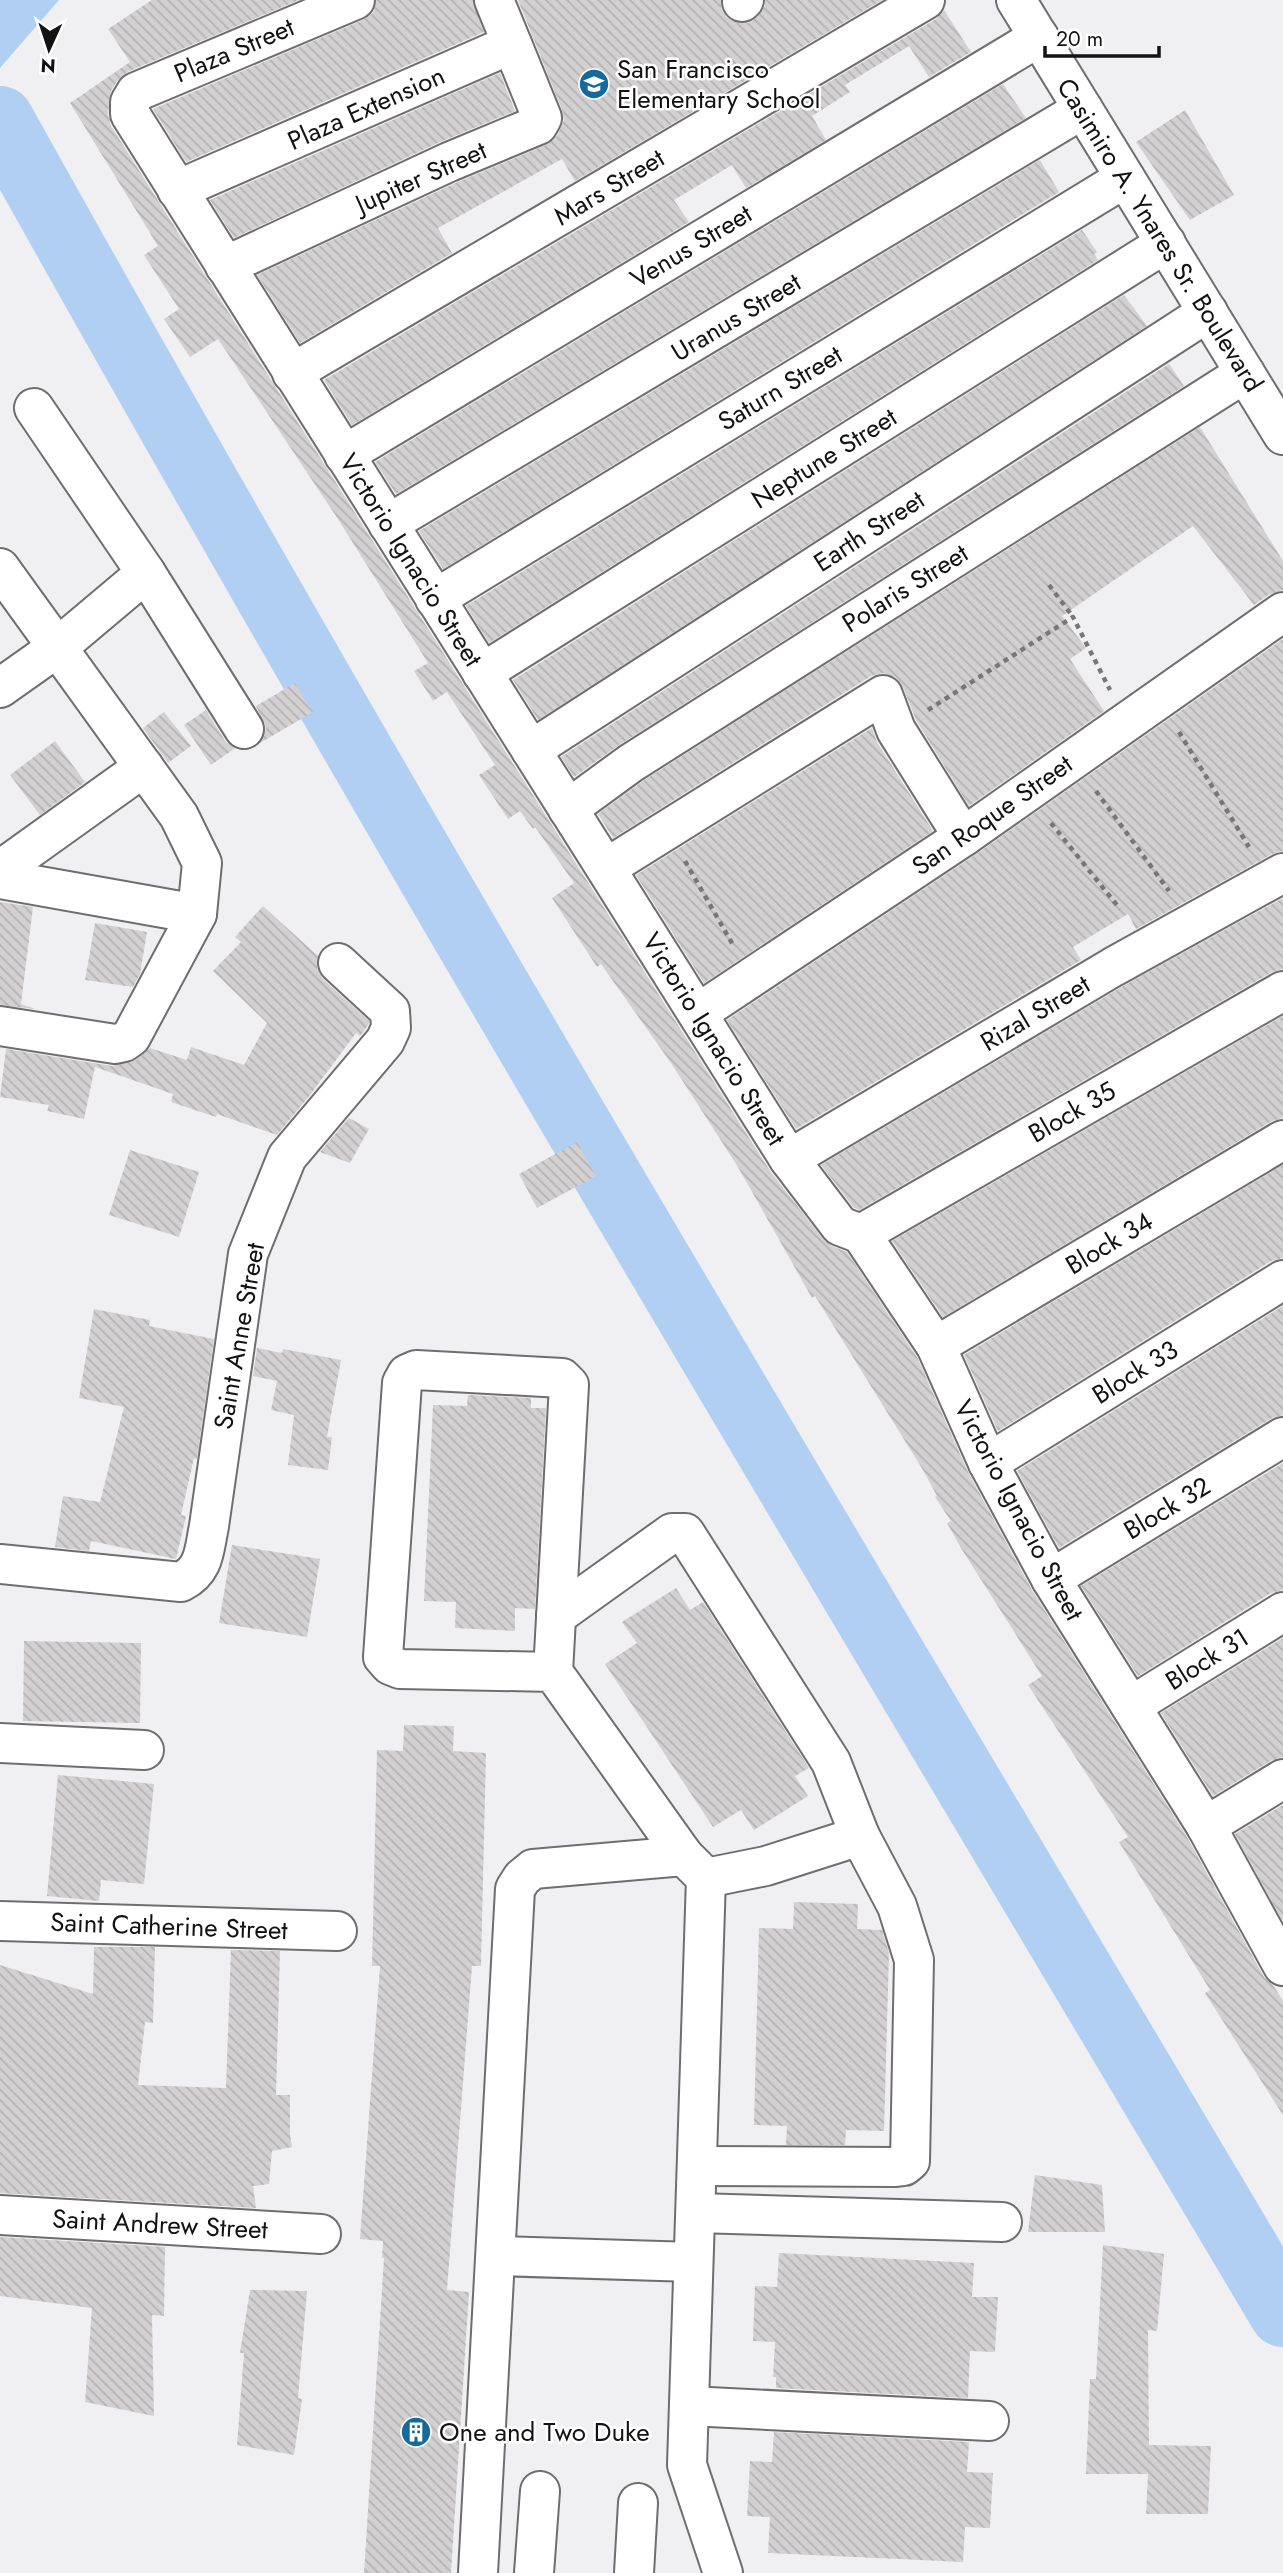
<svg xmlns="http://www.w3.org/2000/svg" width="1283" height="2573" viewBox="0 0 1283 2573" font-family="Jost,sans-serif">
	<defs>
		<pattern id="building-back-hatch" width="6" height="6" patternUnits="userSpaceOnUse" patternTransform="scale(1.75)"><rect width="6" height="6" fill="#d3d0d2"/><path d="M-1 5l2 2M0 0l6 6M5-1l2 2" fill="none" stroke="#b4b2b3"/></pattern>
	</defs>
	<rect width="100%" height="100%" fill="#f0f0f3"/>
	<path fill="#b0cff3" d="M0 0H59L0 68Z"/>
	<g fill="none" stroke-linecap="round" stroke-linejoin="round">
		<path stroke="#b0cff3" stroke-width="68" d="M0 120C412 860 851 1585 1283 2313"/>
	</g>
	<g fill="url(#building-back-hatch)">
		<path d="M152 0H299L127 72 117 81 111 91 108 114 111 126 770 1171 823 1239 832 1246 847 1252 917 1357 968 1472 1032 1590 1187 1837 1264 1977 1273 1985 1283 2001V2115L1205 1993 1210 1990 1119 1842 1128 1837 1028 1685 1042 1676 961 1548 947 1523 951 1521 935 1497 937 1496 923 1470 815 1296 812 1298 738 1167 671 1063 601 964 597 967 552 898 574 883 535 827 533 829 520 811 508 819 479 775 495 765 447 692 433 701 414 671 428 663 338 519 218 339 190 357 164 319 179 309 144 255 158 246 70 103 130 62 108 29Z"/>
		<path d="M376 0H473L484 32 186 162 153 109 363 20 373 13Z"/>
		<path d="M518 0H721V8L726 17 737 23H748L757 17 765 6V0H882L575 181 562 159 438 228 452 253 300 343 257 275 458 182 546 145 557 136 564 120 562 110Z"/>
		<path d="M944 10 971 52 929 77 909 46 845 85 850 92 812 116 826 140 746 188 732 165 674 200 689 222 352 425 324 380 936 19Z"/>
		<path d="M500 73 515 111 440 142 234 238 210 200Z"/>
		<path d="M1003 84 1026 118 396 494 375 462Z"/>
		<path d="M1185 110 1234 195 1190 220 1136 142Z"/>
		<path d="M1040 160 1059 192 443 569 419 531Z"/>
		<path d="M1082 230 1097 252 1094 254 1098 260 489 643 466 606Z"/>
		<path d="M1124 295 1147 326 538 720 513 680Z"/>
		<path d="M1169 364 1184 386 619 745 574 777 561 757Z"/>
		<path d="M1200 427 1283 561V590L1270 594 1254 605 1193 526 1062 616 1086 648 1070 659 1104 711 969 806 916 720 903 687 895 677 883 673 871 676 613 838 598 814 643 781Z"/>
		<path d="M1283 639V851L1272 854 1136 929 1128 914 1073 947 1081 960 796 1129 727 1020 975 855Z"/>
		<path d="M295 683 313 712 260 743 266 728 256 706Z"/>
		<path d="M206 710 225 741 234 749 211 765 184 725Z"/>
		<path d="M164 712 191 746 168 763 143 728Z"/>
		<path d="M872 728 877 742 933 831 704 983 636 875Z"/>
		<path d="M55 741 85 782 40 815 10 775Z"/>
		<path d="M1283 898V969L1272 972 859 1210 854 1208 821 1165 1132 981Z"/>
		<path d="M0 902 33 907 21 1004 35 1009 0 1005Z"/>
		<path d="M263 906 318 956 317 969 323 979 369 1021V1024L360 1036 356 1033 310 1095 277 1135 217 1114 216 1117 171 1102 173 1094 95 1067 84 1119 47 1111 49 1105 0 1097 6 1049 112 1066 136 1060 150 1048 187 1060 191 1047 244 1065 267 1023 213 971 241 942 235 937Z"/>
		<path d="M95 923 147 932 140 974 133 987 85 980Z"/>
		<path d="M1283 1016V1118L1272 1121 943 1317 892 1241Z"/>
		<path d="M349 1118 369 1129 350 1163 320 1152Z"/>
		<path d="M577 1142 596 1176 537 1208 519 1174Z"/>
		<path d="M130 1150 199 1172 179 1237 109 1215Z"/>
		<path d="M1283 1165V1258L1271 1261 998 1431 964 1355Z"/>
		<path d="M1283 1306V1415L1272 1418 1059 1548 1017 1471Z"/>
		<path d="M94 1309 150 1320 149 1326 214 1339 197 1459 194 1458 181 1515 186 1516 176 1559 91 1541 89 1551 55 1547 63 1496 100 1502 124 1407 79 1398Z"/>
		<path d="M257 1348 282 1353 283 1349 341 1360 327 1437H332L328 1470 288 1465 294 1415 271 1410 277 1381 253 1376Z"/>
		<path d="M468 1395 531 1398V1408H546L535 1609 515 1608V1631L455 1628 456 1602 424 1601 433 1405 467 1406Z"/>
		<path d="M1283 1463V1590L1271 1593 1138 1676 1081 1586Z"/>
		<path d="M232 1545 320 1559 307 1637 219 1623Z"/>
		<path d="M676 1588 690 1610 703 1602 809 1768 795 1776 808 1796 754 1830 741 1810 713 1827 605 1664 637 1643 622 1622Z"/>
		<path d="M1283 1638V1757L1272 1760 1213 1796 1161 1713Z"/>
		<path d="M24 1641 141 1643 140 1723 23 1721Z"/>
		<path d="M404 1725 454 1726 453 1751 486 1753 481 1966H472L447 2290 469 2292 451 2573H364L384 2258H382L383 2241 360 2239 380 1966H372L377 1750 403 1751Z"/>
		<path d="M58 1775 154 1784 144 1884 101 1880 99 1901 47 1896Z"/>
		<path d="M1283 1805V1919L1282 1920 1235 1834Z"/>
		<path d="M794 1902 858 1904 857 1929 882 1930 889 1953 884 2131 846 2130 845 2145H786L787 2126 754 2125 759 1928 793 1929Z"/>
		<path d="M94 1947H155L153 2023 145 2022 138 2085 226 2088 231 1950 280 1951 276 2095H290V2134L292 2147 272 2151 269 2184 253 2186 256 2208 0 2193V1965L93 1994Z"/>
		<path d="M1035 2175 1102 2185 1105 2232H1028Z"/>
		<path d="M0 2237 165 2247 164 2316 152 2315 154 2416 85 2402 92 2308 0 2296Z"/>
		<path d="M1103 2245 1164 2254 1157 2331 1148 2330 1149 2445 1211 2446 1208 2514H1146L1148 2474H1086L1090 2379H1096Z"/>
		<path d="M779 2253 974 2263 972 2297H998L995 2352 970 2351 968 2398 776 2388V2377H773L775 2342 753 2341 755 2286 777 2287Z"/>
		<path d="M250 2290 307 2291 298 2398 302 2399 294 2455 237 2445 244 2353H240Z"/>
		<path d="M774 2432 969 2442 967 2472 993 2473 990 2528 965 2527 963 2562 768 2553 770 2517 747 2516 750 2461 772 2462Z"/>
	</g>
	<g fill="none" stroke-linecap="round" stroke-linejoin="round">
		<g stroke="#6e6e70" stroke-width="42">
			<g id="minor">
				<path d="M355 0 136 92 130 102V114L789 1159 840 1226 861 1234 936 1346 988 1463 1051 1579 1206 1826 1283 1966"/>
				<path d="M742 2 744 0"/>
				<path d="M177 190 512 44 494 0"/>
				<path d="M225 266 449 162 538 125 542 118 512 44"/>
				<path d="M292 373 925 0"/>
				<path d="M34 408 146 573 244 729"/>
				<path d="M344 455 1039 37"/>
				<path d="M388 524 1083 109"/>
				<path d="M0 568 179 816 202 863 197 914 131 1037 124 1042 115 1044 0 1026"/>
				<path d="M435 599 1125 178"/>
				<path d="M482 673 1166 243"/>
				<path d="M0 688 58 647 146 573"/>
				<path d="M531 750 1208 312"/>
				<path d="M568 809 631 763 1245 373"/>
				<path d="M606 868 883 695 896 730 963 837"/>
				<path d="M0 870 144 767"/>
				<path d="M0 879 197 914"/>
				<path d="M698 1013 963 837 1283 612"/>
				<path d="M789 1159 1113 967 1283 873"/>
				<path d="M861 1234 1283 991"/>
				<path d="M936 1346 1283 1140"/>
				<path d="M988 1463 1283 1280"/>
				<path d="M0 1564 181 1582C205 1570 204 1550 209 1526L248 1254 287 1157 385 1041 391 1028 390 1011 338 963"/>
				<path d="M1051 1579 1283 1437"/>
				<path d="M556 1616 672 1533H685L831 1762 860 1836"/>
				<path d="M553 1672 400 1669 390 1665 383 1657 402 1383 407 1374 416 1370 562 1378 569 1385 553 1672 684 1856 706 1878 687 2465 723 2573"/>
				<path d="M1131 1706 1283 1612"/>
				<path d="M0 1743 144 1750"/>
				<path d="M1206 1826 1283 1779"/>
				<path d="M0 1921 337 1931"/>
				<path d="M698 2166 896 2167 904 2166 910 2161 914 1960 897 1906 860 1836 766 1866 706 1878"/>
				<path d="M696 2213 1002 2222"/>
				<path d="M0 2215 321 2234"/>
				<path d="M496 2256 693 2262"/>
				<path d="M689 2406 989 2421"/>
				<path d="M478 2573 515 1889 522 1878 533 1869 684 1856"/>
				<path d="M534 2573 540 2491"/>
				<path d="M634 2573 638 2503"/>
			</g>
		</g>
		<g stroke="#6e6e70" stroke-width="42">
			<path id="major" d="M1016 0 1283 435"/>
		</g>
		<g stroke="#777778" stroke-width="4.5" stroke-dasharray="5 5" stroke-linecap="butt">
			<path d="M1049 585 1073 617"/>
			<path d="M928 710 1073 617 1110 690"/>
			<path d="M1179 732 1249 847"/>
			<path d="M1096 791 1169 891"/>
			<path d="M1051 823 1120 909"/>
			<path d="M685 861 733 945"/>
		</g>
		<use href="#minor" stroke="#fff" stroke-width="38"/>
		<use href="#major" stroke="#fff" stroke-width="38"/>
	</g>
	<defs>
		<g id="school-disc" transform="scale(1.575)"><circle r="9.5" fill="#166a9b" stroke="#fff"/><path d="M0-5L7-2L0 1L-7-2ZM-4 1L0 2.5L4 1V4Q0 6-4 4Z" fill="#fff"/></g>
		<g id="building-disc" transform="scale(1.575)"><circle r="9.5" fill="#166a9b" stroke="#fff"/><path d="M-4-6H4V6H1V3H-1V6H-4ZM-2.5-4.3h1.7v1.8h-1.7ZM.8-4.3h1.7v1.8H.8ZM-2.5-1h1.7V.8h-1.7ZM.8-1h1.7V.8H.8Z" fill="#fff"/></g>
	</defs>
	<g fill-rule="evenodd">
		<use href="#school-disc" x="594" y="84"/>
		<use href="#building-disc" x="416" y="2432"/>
	</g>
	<g text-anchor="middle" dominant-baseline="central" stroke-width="5" stroke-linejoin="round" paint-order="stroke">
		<g font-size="26" fill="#121213" stroke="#fff">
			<text transform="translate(234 50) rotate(-23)">Plaza Street</text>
			<text transform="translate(366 108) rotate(-24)">Plaza Extension</text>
			<text transform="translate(421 177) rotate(-24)">Jupiter Street</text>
			<text transform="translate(609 187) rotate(-31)">Mars Street</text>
			<text transform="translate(1160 235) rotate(58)">Casimiro A. Ynares Sr. Boulevard</text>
			<text transform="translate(691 246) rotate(-31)">Venus Street</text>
			<text transform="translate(736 317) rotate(-31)">Uranus Street</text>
			<text transform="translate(780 388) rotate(-31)">Saturn Street</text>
			<text transform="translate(824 458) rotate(-32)">Neptune Street</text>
			<text transform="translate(869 531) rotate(-33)">Earth Street</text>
			<text transform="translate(411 560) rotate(58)">Victorio Ignacio Street</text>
			<text transform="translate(905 588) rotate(-32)">Polaris Street</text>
			<text transform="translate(992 815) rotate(-35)">San Roque Street</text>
			<text transform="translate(1035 1013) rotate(-31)">Rizal Street</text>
			<text transform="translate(714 1039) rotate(58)">Victorio Ignacio Street</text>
			<text transform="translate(1072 1112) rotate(-30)">Block 35</text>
			<text transform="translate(1109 1243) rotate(-31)">Block 34</text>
			<text transform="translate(239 1336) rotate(-80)">Saint Anne Street</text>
			<text transform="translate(1135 1372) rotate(-32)">Block 33</text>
			<text transform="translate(1167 1508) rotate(-31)">Block 32</text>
			<text transform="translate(1019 1510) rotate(62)">Victorio Ignacio Street</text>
			<text transform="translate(1207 1659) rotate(-32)">Block 31</text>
			<text transform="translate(169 1926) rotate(2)">Saint Catherine Street</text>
			<text transform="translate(160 2224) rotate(3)">Saint Andrew Street</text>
		</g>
		<g font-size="26" fill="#121213" stroke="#fff" text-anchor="start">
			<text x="617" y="69">San Francisco<tspan x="617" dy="30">Elementary School</tspan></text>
			<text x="439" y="2432">One and Two Duke</text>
		</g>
	</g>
	<g transform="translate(49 49) rotate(183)" stroke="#ffffff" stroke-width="5" paint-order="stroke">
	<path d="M0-5L12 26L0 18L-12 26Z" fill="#121213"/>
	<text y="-10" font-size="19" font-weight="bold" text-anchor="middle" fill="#121213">N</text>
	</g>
	<path d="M1045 46v10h114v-10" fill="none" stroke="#121213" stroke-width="3.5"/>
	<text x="1056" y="46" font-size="21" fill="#121213" stroke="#ffffff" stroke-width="5" paint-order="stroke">20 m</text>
</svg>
